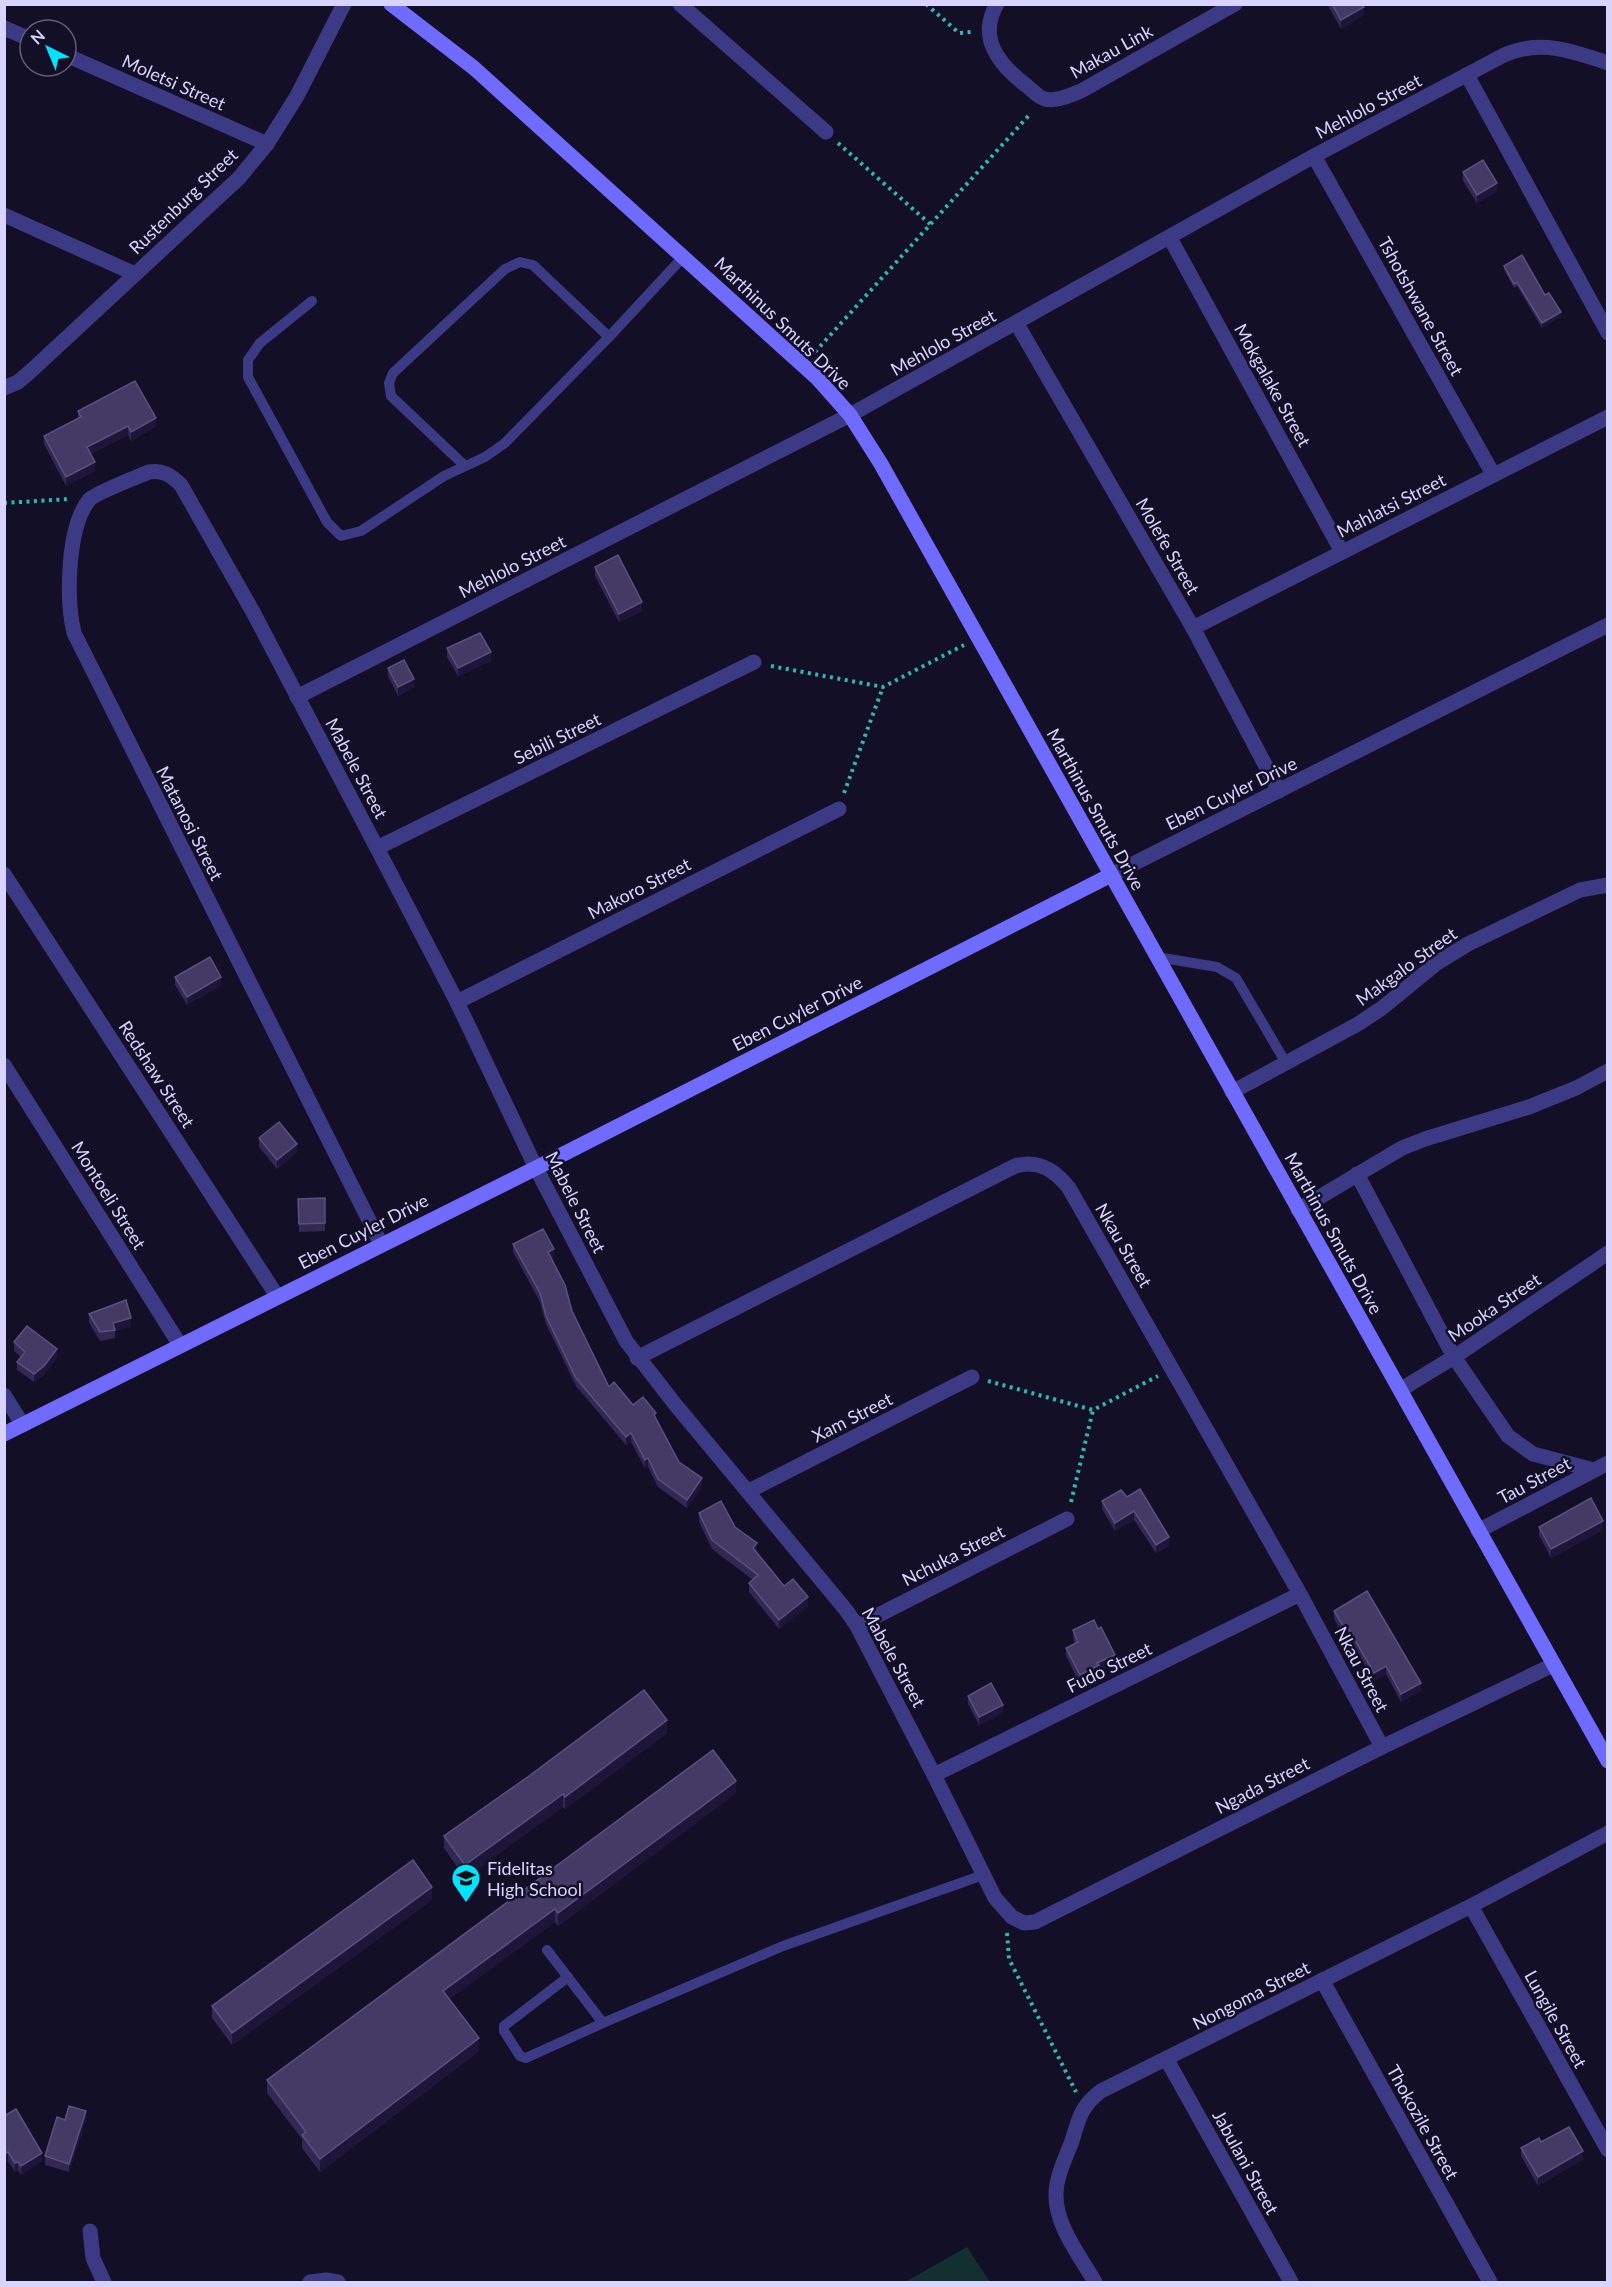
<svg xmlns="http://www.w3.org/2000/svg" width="1612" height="2287" viewBox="0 0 1612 2287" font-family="Lato,sans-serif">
	<rect width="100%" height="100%" fill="#130f26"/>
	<path fill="#12302f" d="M967 2247 990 2282H905Z"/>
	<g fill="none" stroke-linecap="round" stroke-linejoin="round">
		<g stroke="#2fb8b0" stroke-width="4" stroke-dasharray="3 4.5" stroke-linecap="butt">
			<path d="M926 4 959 33 972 32"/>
			<path d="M838 143 930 224"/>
			<path d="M815 352 1031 113"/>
			<path d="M4 503 70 499"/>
			<path d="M771 666 883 687 964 645"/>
			<path d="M844 793 883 687"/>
			<path d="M988 1381 1093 1410 1158 1376"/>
			<path d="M1071 1502 1093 1410"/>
			<path d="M1007 1933 1009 1959 1076 2092"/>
		</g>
		<g stroke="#3d3a85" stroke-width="10">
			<path d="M312 301 260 343 248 360V377L327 522 341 536 361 531 444 476 485 457 505 443 609 337 684 256"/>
			<path d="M465 466 391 396 389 383 393 373 505 269 520 262 533 265 609 337"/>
			<path d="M1157 957 1217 967 1236 978 1286 1063"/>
			<path d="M547 1950 603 2023 783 1946 983 1875"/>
			<path d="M568 1977 504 2026V2031L520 2056 526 2058 603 2023"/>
		</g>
		<g stroke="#3d3a85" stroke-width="15">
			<path d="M680 4 826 132"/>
			<path d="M997 4C977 38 999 65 1027 86 1032 90 1039 98 1045 99 1057 102 1070 95 1081 91L1235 4"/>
			<path d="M4 28 30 39"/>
			<path d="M66 55 267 144"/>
			<path d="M1467 75 1608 333"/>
			<path d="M1314 156 1493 474"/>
			<path d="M4 215 135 274"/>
			<path d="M1170 238 1342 552"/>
			<path d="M1017 324 1193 628 1279 791"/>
			<path d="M4 388 18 382 32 370 239 178 267 144 297 96 344 4"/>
			<path d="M1193 628 1608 417"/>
			<path d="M297 697 850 415 1314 156 1504 55C1540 39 1573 51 1608 63"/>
			<path d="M377 848 754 662"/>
			<path d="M4 874 277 1296"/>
			<path d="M1111 875 1608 625"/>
			<path d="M457 1002 839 809"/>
			<path d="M4 1065 180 1345"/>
			<path d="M1232 1092 1358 1024 1382 1008 1437 963 1468 944 1580 890 1608 885"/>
			<path d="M1357 1174 1454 1357 1508 1436 1533 1454 1594 1470"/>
			<path d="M1298 1210 1402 1148 1425 1139 1529 1107 1576 1088 1608 1071"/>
			<path d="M381 1244 74 633C66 599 67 528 89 500 95 493 137 477 149 472 163 470 171 475 181 485L253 612 377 848 457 1002 536 1168 626 1341 674 1403 846 1610 857 1626 934 1775 995 1898 1012 1917 1024 1923 1035 1922 1382 1747 1553 1665"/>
			<path d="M637 1358 1015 1166C1038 1159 1055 1170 1069 1188L1300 1594 1382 1747"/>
			<path d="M1400 1390 1454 1357 1608 1253"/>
			<path d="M4 1395 23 1425"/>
			<path d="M749 1491 972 1377"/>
			<path d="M1478 1531 1608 1463"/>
			<path d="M857 1626 1067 1519"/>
			<path d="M934 1775 1300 1594"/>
			<path d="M1471 1906 1608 2150"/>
			<path d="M1322 1980 1490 2282"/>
			<path d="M1167 2060 1291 2282"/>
			<path d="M90 2231 93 2258 104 2282"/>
			<path d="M310 2282 326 2280 338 2282"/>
			<path d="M1095 2282C1080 2256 1055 2225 1056 2194 1056 2177 1066 2157 1072 2141 1079 2118 1081 2106 1101 2091L1471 1906 1608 1833"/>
		</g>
		<g stroke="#6f6bff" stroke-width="15">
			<path d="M391 4 474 68 818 379 850 415 881 464 1608 1761"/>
			<path d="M4 1434 536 1168 1111 875"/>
		</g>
	</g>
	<g fill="#312854">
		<path d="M1327 4H1363L1364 15 1341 29Z"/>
		<path d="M1463 172 1497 191 1477 203 1463 181Z"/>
		<path d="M1504 266 1545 295 1561 316 1542 328 1517 286 1514 288 1504 270Z"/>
		<path d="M78 411 156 426 131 441 128 435 90 454 95 471 66 486 44 444V436L78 418Z"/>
		<path d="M595 567 642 611 619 622 595 576Z"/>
		<path d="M447 648 491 661 458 676 447 657Z"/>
		<path d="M388 668 414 687 398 696 388 676Z"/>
		<path d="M175 977 221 985 187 1005 175 985Z"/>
		<path d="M259 1138 297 1152 277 1169 259 1147Z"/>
		<path d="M325 1198V1231L299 1232 298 1199Z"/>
		<path d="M513 1244 554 1257 551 1259 572 1311 609 1387 633 1405 656 1419 679 1462 702 1487 687 1508 658 1487 648 1467 645 1468 631 1442 626 1445 576 1386 546 1324 540 1302 513 1252Z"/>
		<path d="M89 1314 131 1326 115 1331V1338L100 1341 89 1323Z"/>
		<path d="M14 1342 57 1357 44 1375 34 1382 17 1370V1362L21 1357 14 1351Z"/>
		<path d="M1127 1497 1169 1546 1156 1553 1134 1520 1115 1531 1102 1509V1501Z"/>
		<path d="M699 1513 735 1527 784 1586 808 1606 779 1629 749 1592V1583L753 1580 712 1549 699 1522Z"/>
		<path d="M1539 1527 1603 1530 1551 1558 1539 1535Z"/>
		<path d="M1334 1611 1421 1691 1401 1702 1386 1674 1374 1681 1348 1636 1345 1638 1334 1619Z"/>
		<path d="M1098 1629 1115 1663 1099 1671V1674L1080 1684 1066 1656V1648L1075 1644 1073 1639V1630Z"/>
		<path d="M968 1696 1003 1713 979 1725 968 1704Z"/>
		<path d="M667 1733 565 1809 563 1807 465 1878 444 1848V1836Z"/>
		<path d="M736 1793 558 1926 555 1922 449 1999 479 2051 320 2172 302 2148V2139L267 2093V2080Z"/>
		<path d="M432 1900 232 2045 212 2018V2006Z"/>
		<path d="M4 2116 42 2161 21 2175 18 2170 15 2172 8 2161 6 2162 4 2160Z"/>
		<path d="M65 2120H86L69 2172 45 2165V2156Z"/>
		<path d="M1541 2142 1583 2159 1538 2186 1521 2156V2148Z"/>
	</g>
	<g fill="#1d163a">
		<path d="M1364 7V15L1341 29V20Z"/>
		<path d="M1497 183V191L1477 203V195Z"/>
		<path d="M1561 312V316L1542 328V323Z"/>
		<path d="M156 418V426L131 441V432Z"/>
		<path d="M128 426V435L87 455V447Z"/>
		<path d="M95 462V471L66 486V477Z"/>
		<path d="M642 602V611L619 622V614Z"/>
		<path d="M491 652V661L458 676V668Z"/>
		<path d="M414 679V687L398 696V687Z"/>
		<path d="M221 977V985L187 1005V997Z"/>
		<path d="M297 1144V1152L277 1169V1160Z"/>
		<path d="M554 1249V1257L548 1261V1252Z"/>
		<path d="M131 1318V1326L115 1331 113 1323Z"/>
		<path d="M57 1349V1357L44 1375 34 1382V1374Z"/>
		<path d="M631 1433V1442L626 1445V1437Z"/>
		<path d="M648 1458V1467L645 1468V1460Z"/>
		<path d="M702 1478V1487L687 1508V1500Z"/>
		<path d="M1134 1511V1520L1115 1531V1523Z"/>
		<path d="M1603 1521V1530L1551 1558V1549Z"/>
		<path d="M1169 1537V1546L1156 1553V1545Z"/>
		<path d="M757 1543V1552L753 1548Z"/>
		<path d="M808 1597V1606L779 1629V1620Z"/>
		<path d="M1348 1628V1636L1345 1638V1629Z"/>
		<path d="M1115 1655V1663L1099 1671V1674L1080 1684V1675L1097 1663Z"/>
		<path d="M1386 1666V1674L1374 1681V1673Z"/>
		<path d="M1421 1683V1691L1401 1702V1694Z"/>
		<path d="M1003 1705V1713L979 1725V1717Z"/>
		<path d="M667 1720V1733L565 1809V1797Z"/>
		<path d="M736 1781V1793L558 1926V1913Z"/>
		<path d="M563 1794V1807L465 1878V1865Z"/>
		<path d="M432 1887V1900L232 2045V2033Z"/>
		<path d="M555 1909V1922L443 2004V1991Z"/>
		<path d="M479 2038V2051L320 2172V2159Z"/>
		<path d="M86 2111V2120L69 2172V2164Z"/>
		<path d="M1583 2151V2159L1538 2186V2177Z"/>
		<path d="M8 2152V2161L6 2162V2153Z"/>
		<path d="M42 2153V2161L21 2175V2166Z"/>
		<path d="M18 2162V2170L15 2172V2163Z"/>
	</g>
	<g fill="#433a66" stroke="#5a527e" stroke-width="1.5">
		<path d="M1332 4H1363L1364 7 1341 20Z"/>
		<path d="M1483 160 1497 183 1477 195 1463 172Z"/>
		<path d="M1522 255 1545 295 1549 293 1561 312 1542 323 1517 282 1514 284 1504 266Z"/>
		<path d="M135 381 156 418 131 432 128 426 87 447 95 462 66 477 44 436 81 417 78 411Z"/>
		<path d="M618 555 642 602 619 614 595 567Z"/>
		<path d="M480 633 491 652 458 668 447 648Z"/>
		<path d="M404 660 414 679 398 687 388 668Z"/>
		<path d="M210 957 221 977 187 997 175 977Z"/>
		<path d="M279 1122 297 1144 277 1160 259 1138Z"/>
		<path d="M325 1198V1223L299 1224 298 1199Z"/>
		<path d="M543 1229 554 1249 548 1252 565 1285 572 1311 609 1387 614 1382 633 1405 643 1397 656 1413 654 1415 679 1462 702 1478 687 1500 658 1479 648 1458 645 1460 631 1433 626 1437 576 1378 546 1316 540 1293 513 1244Z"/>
		<path d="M126 1300 131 1318 113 1323 115 1330 100 1332 89 1314Z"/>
		<path d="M27 1326 57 1349 44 1366 34 1374 17 1362 25 1352 14 1342Z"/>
		<path d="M1140 1489 1169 1537 1156 1545 1134 1511 1115 1523 1102 1501 1121 1490 1127 1497Z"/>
		<path d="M1591 1498 1603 1521 1551 1549 1539 1527Z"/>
		<path d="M721 1501 735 1527 757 1543 753 1548 784 1586 793 1579 808 1597 779 1620 749 1583 758 1575 712 1540 699 1513Z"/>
		<path d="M1367 1591 1421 1683 1401 1694 1386 1666 1374 1673 1348 1628 1345 1629 1334 1611Z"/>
		<path d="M1094 1620 1098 1629 1101 1627 1115 1655 1097 1663 1099 1665 1080 1675 1066 1648 1078 1642 1073 1630Z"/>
		<path d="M991 1683 1003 1705 979 1717 968 1696Z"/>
		<path d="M644 1690 667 1720 565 1797 563 1794 465 1865 444 1836 529 1776Z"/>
		<path d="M713 1750 736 1781 558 1913 555 1909 443 1991 479 2038 320 2159 302 2135 306 2132 267 2080Z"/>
		<path d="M413 1860 432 1887 232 2033 212 2006Z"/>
		<path d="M69 2106 86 2111 69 2164 45 2156 57 2117 65 2120Z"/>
		<path d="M16 2109 42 2153 21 2166 18 2162 15 2163 8 2152 6 2153 4 2151V2116Z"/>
		<path d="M1569 2127 1583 2151 1538 2177 1521 2148 1539 2138 1541 2142Z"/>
	</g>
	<defs>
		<g id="school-pin" transform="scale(1.5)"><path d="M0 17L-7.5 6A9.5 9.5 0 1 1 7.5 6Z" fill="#00e5ff" stroke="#130f26"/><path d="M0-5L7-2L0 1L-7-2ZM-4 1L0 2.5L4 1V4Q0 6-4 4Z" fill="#111"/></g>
	</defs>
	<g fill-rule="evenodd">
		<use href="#school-pin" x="466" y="1878"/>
	</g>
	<g text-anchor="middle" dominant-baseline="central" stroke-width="5" stroke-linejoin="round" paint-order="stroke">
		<g font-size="18" fill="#d9d4ff" stroke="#130f26">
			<text transform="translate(1111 51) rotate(-29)">Makau Link</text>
			<text transform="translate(174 82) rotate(24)">Moletsi Street</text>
			<text transform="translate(1368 106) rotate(-28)">Mehlolo Street</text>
			<text transform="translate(183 201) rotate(-44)">Rustenburg Street</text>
			<text transform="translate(1421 306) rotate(61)">Tshotshwane Street</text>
			<text transform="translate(783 323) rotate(44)">Marthinus Smuts Drive</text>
			<text transform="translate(943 342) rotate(-29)">Mehlolo Street</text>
			<text transform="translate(1273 385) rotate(61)">Mokgalake Street</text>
			<text transform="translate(1391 505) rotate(-27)">Mahlatsi Street</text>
			<text transform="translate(1168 546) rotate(60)">Molefe Street</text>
			<text transform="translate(512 566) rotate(-27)">Mehlolo Street</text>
			<text transform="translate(557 738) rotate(-26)">Sebili Street</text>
			<text transform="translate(357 768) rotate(62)">Mabele Street</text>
			<text transform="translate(1231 793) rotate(-26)">Eben Cuyler Drive</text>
			<text transform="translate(1096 809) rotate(61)">Marthinus Smuts Drive</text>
			<text transform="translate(190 823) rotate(63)">Matanosi Street</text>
			<text transform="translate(639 888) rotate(-27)">Makoro Street</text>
			<text transform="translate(1406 966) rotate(-36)">Makgalo Street</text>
			<text transform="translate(797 1013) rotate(-27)">Eben Cuyler Drive</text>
			<text transform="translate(157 1074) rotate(57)">Redshaw Street</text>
			<text transform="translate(109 1195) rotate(58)">Montoeli Street</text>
			<text transform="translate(576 1202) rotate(63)">Mabele Street</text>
			<text transform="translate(363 1231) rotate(-27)">Eben Cuyler Drive</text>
			<text transform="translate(1334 1233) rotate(61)">Marthinus Smuts Drive</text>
			<text transform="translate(1124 1245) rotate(60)">Nkau Street</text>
			<text transform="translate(1494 1307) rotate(-34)">Mooka Street</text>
			<text transform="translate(852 1417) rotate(-27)">Xam Street</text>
			<text transform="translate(1534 1480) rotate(-28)">Tau Street</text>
			<text transform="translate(953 1555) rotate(-27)">Nchuka Street</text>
			<text transform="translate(894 1657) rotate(61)">Mabele Street</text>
			<text transform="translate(1109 1667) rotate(-26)">Fudo Street</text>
			<text transform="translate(1362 1669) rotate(62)">Nkau Street</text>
			<text transform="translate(1262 1785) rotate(-27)">Ngada Street</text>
			<text transform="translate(1251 1995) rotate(-27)">Nongoma Street</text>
			<text transform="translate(1556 2019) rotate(61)">Lungile Street</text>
			<text transform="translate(1423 2122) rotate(61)">Thokozile Street</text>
			<text transform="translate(1246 2162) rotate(61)">Jabulani Street</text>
		</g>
		<g font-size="18" fill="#d9d4ff" stroke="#130f26" text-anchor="start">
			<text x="487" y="1868">Fidelitas<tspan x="487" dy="21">High School</tspan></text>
		</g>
	</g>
	<rect width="1612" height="2287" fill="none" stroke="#d9d4ff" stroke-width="12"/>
	<g transform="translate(48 48) rotate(317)"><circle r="28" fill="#130f26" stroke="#625e7d" stroke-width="1.5"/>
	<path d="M0-4.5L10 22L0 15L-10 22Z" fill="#00e5ff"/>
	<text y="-9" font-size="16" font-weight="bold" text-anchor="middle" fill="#d9d4ff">N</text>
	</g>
</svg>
